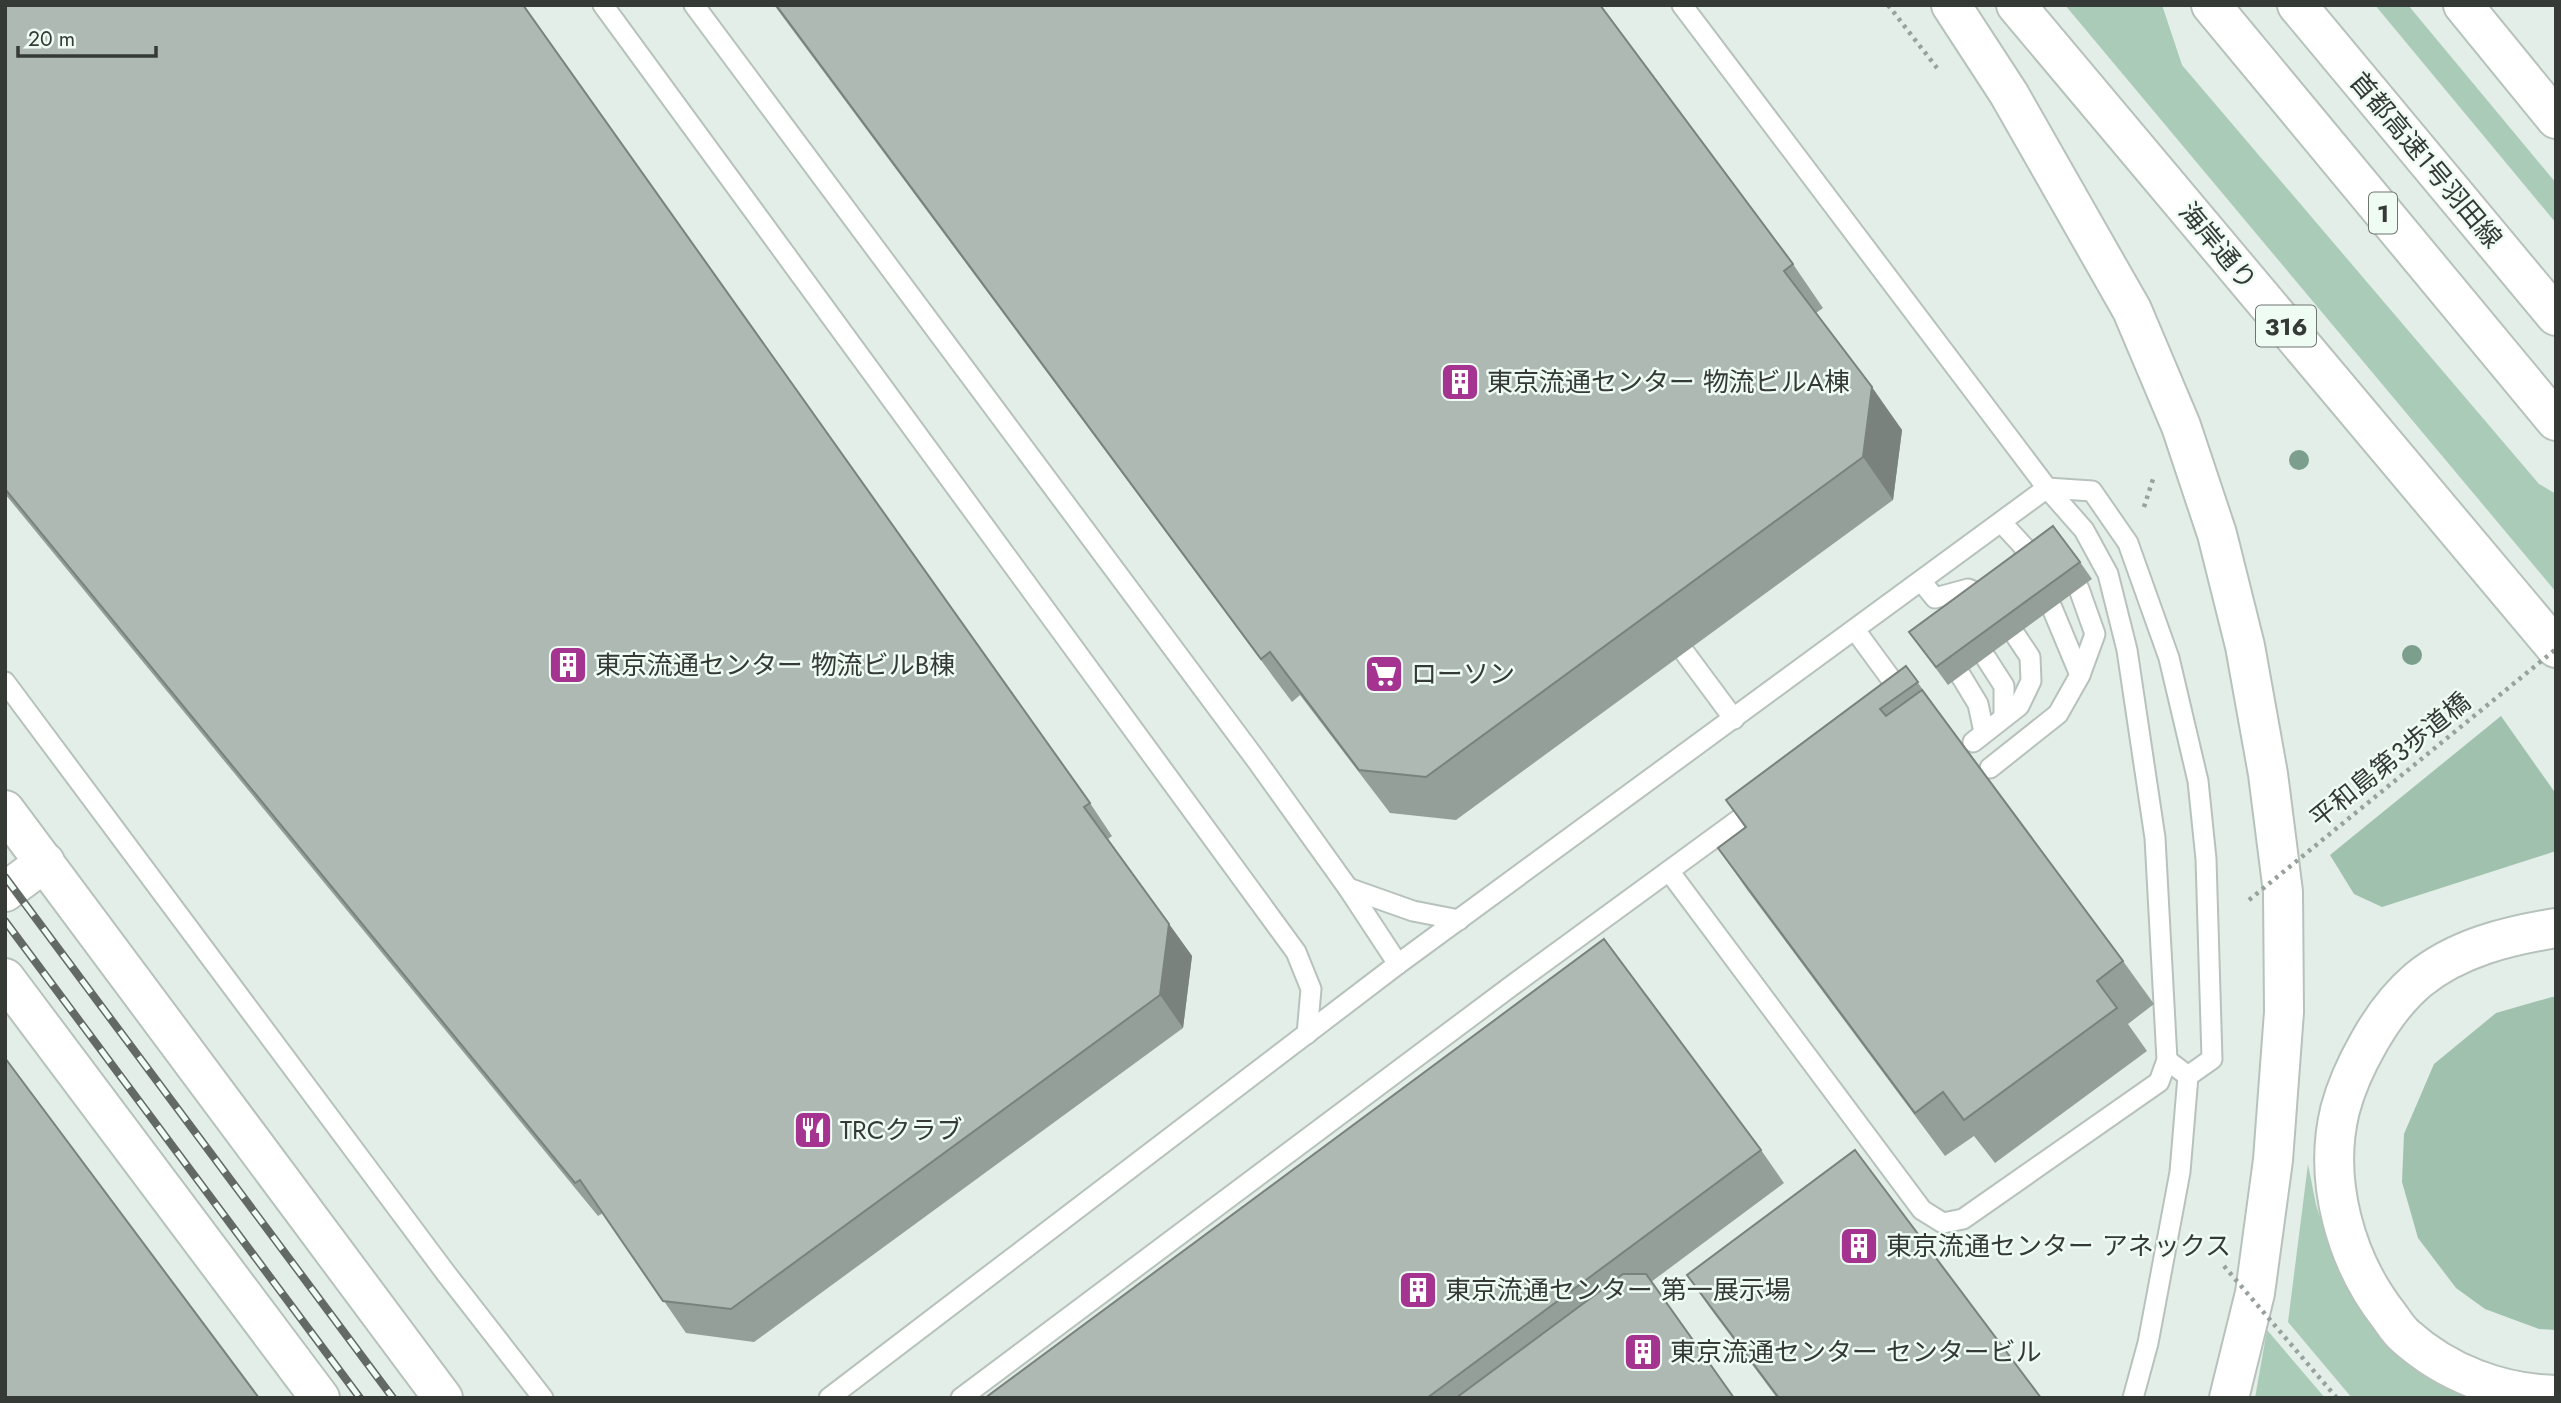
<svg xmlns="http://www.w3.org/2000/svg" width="2561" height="1403" viewBox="0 0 2561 1403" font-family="Jost,'Noto Sans JP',sans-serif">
	<rect width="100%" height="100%" fill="#e2eee7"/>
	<g fill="#aacbb7">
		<path d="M2065 5H2162L2182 65 2539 484 2556 494V592Z"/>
		<path d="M2375 5H2408L2556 183V223Z"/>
		<path d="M2308 1164 2316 1205 2338 1271 2360 1302 2484 1398H2352L2288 1322Z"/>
		<path d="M2267 1330 2325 1398H2255Z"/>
	</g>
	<g fill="#9fc1ad">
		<path d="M2501 716 2556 794V851L2382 907 2354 894 2330 855Z"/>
		<path d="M2552 997H2556V1330L2539 1329 2485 1309 2456 1288 2418 1238 2402 1182 2404 1134 2434 1064 2496 1013Z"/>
	</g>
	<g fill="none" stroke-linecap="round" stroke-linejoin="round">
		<g stroke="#b6c2bb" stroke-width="23">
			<g id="lane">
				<path d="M603 5 1296 952 1311 989 1307 1034"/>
				<path d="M694 5 1257 761 1348 888 1398 964"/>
				<path d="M2047 488 2092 491 2128 543 2169 658 2198 781 2206 859 2212 1059 2188 1076 2167 1060"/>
				<path d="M2001 522 2025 548V571"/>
				<path d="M1921 581 1935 598 1968 589 1991 598"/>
				<path d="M2079 589 2095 634 2080 675"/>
				<path d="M1855 630 1905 698"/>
				<path d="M1685 653 1734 719"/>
				<path d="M1986 658 2004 686V716"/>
				<path d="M1961 676 1978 704 1984 732"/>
				<path d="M5 682 445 1272 543 1398"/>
				<path d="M1973 742 2019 706 2031 681 2030 657 2016 636"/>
				<path d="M1990 768 2058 714 2080 675 2052 608"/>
				<path d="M1669 871 1922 1210 1943 1223 1963 1219 2159 1082 2167 1060 2155 838 2127 650 2108 574 2084 530 2047 488"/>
				<path d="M1348 888 1413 911 1459 920"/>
				<path d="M829 1398 1398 964 2047 488 1682 5"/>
				<path d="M961 1398 1510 987 1759 805"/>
				<path d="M2133 1398 2148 1343 2180 1172 2188 1076"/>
			</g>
		</g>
		<g stroke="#b6c2bb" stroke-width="42">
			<path id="street" d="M5 892 45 862"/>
		</g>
		<g stroke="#b6c2bb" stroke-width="42">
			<g id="secondary">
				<path d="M5 810 443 1398"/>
				<path d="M5 978 320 1398"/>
			</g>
		</g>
		<g stroke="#b6c2bb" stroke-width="42">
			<g id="primary">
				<path d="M1951 5 2009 94 2132 310 2181 426 2217 534 2245 646 2268 774 2283 892 2284 1012 2273 1160 2255 1293 2229 1398"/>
				<path d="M2016 5 2556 648"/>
				<path d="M2463 5 2556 119"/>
				<path d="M2556 928C2507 936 2457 948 2418 980 2398 997 2382 1019 2369 1042 2357 1063 2346 1087 2340 1110 2323 1180 2345 1260 2389 1316 2394 1323 2399 1331 2405 1336 2446 1373 2501 1394 2556 1395"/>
			</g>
		</g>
		<g stroke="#b6c2bb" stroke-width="42">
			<g id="highway">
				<path d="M2211 5 2556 421"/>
				<path d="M2297 5 2556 316"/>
			</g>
		</g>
		<g stroke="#98a19c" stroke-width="4.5" stroke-dasharray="3.5 5" stroke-linecap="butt">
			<path d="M1888 5 1937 68"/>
			<path d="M2144 507 2153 479"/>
			<path d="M2336 1397 2337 1398"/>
		</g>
		<use href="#lane" stroke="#fff" stroke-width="19"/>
		<use href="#street" stroke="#fff" stroke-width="38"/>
		<use href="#secondary" stroke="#fff" stroke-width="38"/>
		<use href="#primary" stroke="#fff" stroke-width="38"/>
		<use href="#highway" stroke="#fff" stroke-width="38"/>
		<g stroke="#636965" stroke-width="8">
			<g id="rail">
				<path d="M5 877 393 1398"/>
				<path d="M5 921 360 1398"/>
			</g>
		</g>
		<use href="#rail" stroke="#effcf4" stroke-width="5" stroke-dasharray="16" stroke-linecap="butt"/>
		<g stroke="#98a19c" stroke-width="4.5" stroke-dasharray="3.5 5" stroke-linecap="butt">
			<path d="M2249 900 2556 649"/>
			<path d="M2224 1266 2336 1397"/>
		</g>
	</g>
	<g fill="#7b9f8c">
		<circle cx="2299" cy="460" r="10"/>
		<circle cx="2412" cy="655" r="10"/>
	</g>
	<g fill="#959f99">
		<path d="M5 5 1090 803 1112 836 1108 839 1192 956 1183 1028 754 1342 686 1333 603 1213 598 1216 5 494Z"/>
		<path d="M774 5H1600L1793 264 1823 308 1816 313 1902 430 1893 500 1456 820 1390 813 1300 695 1292 702Z"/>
		<path d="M2080 562 2092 579 1948 685 1909 632Z"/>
		<path d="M1906 666 1948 725 2123 961 2154 1004 2128 1024 2147 1051 1995 1163 1974 1136 1945 1156 1748 891 1718 848 1745 828 1726 800Z"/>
		<path d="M1761 1150 1784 1183 1651 1282 1734 1398H985Z"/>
		<path d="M1687 1275 2041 1398H1777L1710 1308Z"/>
	</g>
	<g fill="#79827d">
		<path d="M1872 387 1902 430 1893 500 1863 457Z"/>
		<path d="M1169 924 1192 956 1183 1028 1160 995Z"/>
	</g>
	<g fill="#adb9b2" stroke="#79827d" stroke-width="2">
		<path d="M5 5H523L1090 803 1084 807 1169 924 1160 995 731 1309 663 1301 580 1180 575 1183 5 489Z"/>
		<path d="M776 5H1600L1793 264 1784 271 1872 387 1863 457 1426 777 1359 770 1270 652 1261 659Z"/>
		<path d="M2053 526 2080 562 1936 667 1909 632Z"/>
		<path d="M1906 666 1918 682 1880 709 1886 716 1922 690 2123 961 2097 981 2117 1008 1964 1120 1943 1092 1915 1113 1718 848 1746 827 1726 800Z"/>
		<path d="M1604 939 1761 1150 1427 1398H985Z"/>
		<path d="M5 1058 259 1398H5Z"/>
		<path d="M1855 1150 2041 1398H1779L1687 1275Z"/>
		<path d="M1623 1274H1646L1734 1398H1456Z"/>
	</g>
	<defs>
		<g id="building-square" transform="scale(2.0125)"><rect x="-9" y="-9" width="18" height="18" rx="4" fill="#a53491" stroke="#effcf4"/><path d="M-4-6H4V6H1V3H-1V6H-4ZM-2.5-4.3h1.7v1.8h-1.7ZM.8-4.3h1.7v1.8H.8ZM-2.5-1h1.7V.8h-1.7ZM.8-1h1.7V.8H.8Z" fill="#fff"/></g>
		<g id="supermarket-square" transform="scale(2.0125)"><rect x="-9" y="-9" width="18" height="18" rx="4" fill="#a53491" stroke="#effcf4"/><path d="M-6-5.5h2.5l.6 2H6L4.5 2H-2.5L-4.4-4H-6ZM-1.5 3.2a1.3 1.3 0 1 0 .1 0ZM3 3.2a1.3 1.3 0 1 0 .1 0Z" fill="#fff"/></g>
		<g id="restaurant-square" transform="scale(2.0125)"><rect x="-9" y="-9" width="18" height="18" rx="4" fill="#a53491" stroke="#effcf4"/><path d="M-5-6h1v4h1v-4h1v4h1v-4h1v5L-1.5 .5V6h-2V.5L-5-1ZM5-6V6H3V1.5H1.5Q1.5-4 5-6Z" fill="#fff"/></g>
	</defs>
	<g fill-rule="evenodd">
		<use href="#building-square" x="1460" y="382"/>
		<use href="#building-square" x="568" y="665"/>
		<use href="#supermarket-square" x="1384" y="674"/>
		<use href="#restaurant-square" x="813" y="1130"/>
		<use href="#building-square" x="1859" y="1246"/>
		<use href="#building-square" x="1418" y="1290"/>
		<use href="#building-square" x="1643" y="1352"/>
	</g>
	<g text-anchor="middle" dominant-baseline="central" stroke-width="5" stroke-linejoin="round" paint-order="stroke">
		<g fill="#effcf4" stroke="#6e7470" stroke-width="2">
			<rect x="2369" y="192.5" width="28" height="41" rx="5"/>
			<rect x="2256" y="305.5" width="60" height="41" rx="5"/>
		</g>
		<g font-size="24" font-weight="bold" fill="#363a37">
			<text x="2383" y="213">1</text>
			<text x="2286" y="326">316</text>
		</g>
		<g font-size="26" fill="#363a37" stroke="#effcf4">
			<text transform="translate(2426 160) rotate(50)">首都高速1号羽田線</text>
			<text transform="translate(2218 246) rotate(50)">海岸通り</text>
			<text transform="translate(2390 760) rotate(-39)">平和島第３歩道橋</text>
		</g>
		<g font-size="26" fill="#363a37" stroke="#effcf4" text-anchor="start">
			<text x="1487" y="382">東京流通センター 物流ビルA棟</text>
			<text x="595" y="665">東京流通センター 物流ビルB棟</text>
			<text x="1411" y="674">ローソン</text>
			<text x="840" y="1130">TRCクラブ</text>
			<text x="1886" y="1246">東京流通センター アネックス</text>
			<text x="1445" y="1290">東京流通センター 第一展示場</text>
			<text x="1670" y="1352">東京流通センター センタービル</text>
		</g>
	</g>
	<rect width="2561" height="1403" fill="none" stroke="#363a37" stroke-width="14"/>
	<path d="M18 46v10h138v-10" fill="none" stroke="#363a37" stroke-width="3.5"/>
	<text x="28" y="46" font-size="21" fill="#363a37" stroke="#effcf4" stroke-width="5" paint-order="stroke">20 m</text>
</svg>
